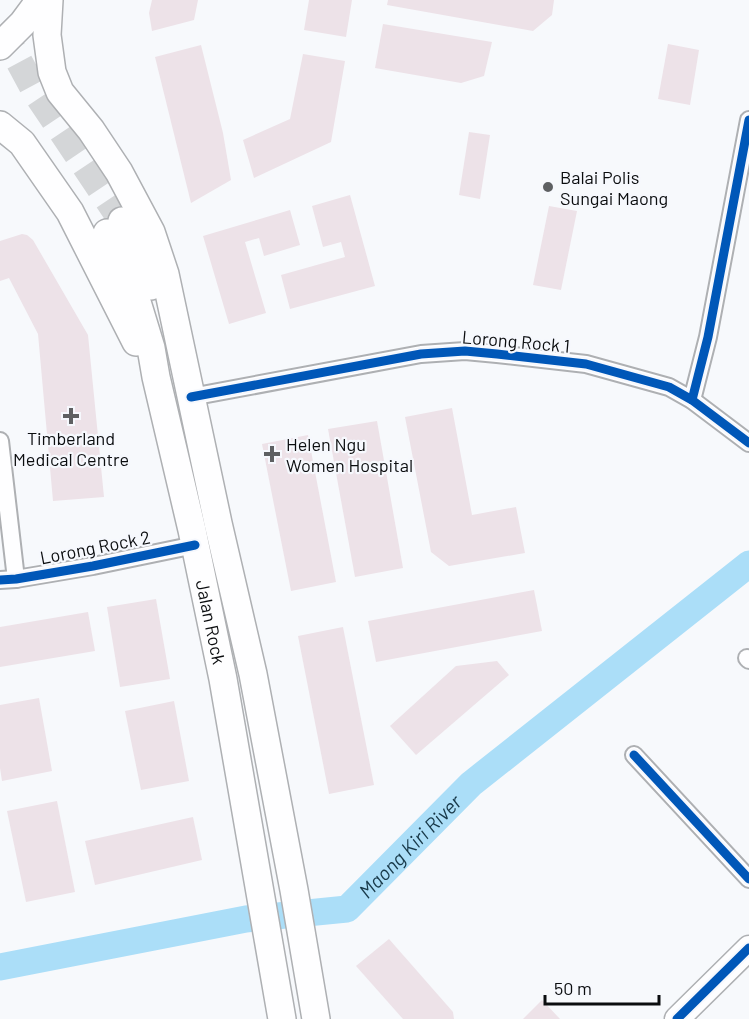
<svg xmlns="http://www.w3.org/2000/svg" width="749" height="1019" viewBox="0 0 749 1019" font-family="Barlow,sans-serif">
	<rect width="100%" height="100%" fill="#f7f9fc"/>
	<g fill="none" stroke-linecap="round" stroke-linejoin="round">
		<path stroke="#abdef8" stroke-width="27" id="s1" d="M0 967 246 919 347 909 471 784 749 564"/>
	</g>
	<g fill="#ede2e8">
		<path d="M152 0H198L194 20 152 31 149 13Z"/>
		<path d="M309 0H352L346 37 304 30Z"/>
		<path d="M388 0H554L552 15 533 31 387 5Z"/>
		<path d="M383 24 492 42 484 76 461 83 375 68Z"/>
		<path d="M668 44 699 50 690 105 658 99Z"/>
		<path d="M201 45 223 133 231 180 191 203 155 57Z"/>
		<path d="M303 54 345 61 331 142 254 178 243 140 290 119Z"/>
		<path d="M469 132 490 135 480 199 459 195Z"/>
		<path d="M350 195 375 286 290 309 281 275 345 257 341 242 323 247 312 206Z"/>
		<path d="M549 206 577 211 561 290 533 285Z"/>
		<path d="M290 210 300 245 264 256 259 238 245 242 266 313 229 324 203 236Z"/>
		<path d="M22 234 27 235 33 240 88 335 104 497 53 501 38 334 9 278 0 281V241Z"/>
		<path d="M452 408 472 515 516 507 525 553 449 566 431 552 405 417Z"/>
		<path d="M377 421 403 568 355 577 328 429Z"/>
		<path d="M308 435 336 582 291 591 262 444Z"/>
		<path d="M534 590 542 631 376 662 368 621Z"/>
		<path d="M156 599 170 679 120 687 107 607Z"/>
		<path d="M88 612 95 651 0 667V627Z"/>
		<path d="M343 627 374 785 329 794 298 636Z"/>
		<path d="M497 661 509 675 416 755 390 726 456 666Z"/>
		<path d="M39 698 52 771 2 781 0 768V705Z"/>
		<path d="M174 701 189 781 141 790 125 711Z"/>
		<path d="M57 801 75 892 26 902 7 811Z"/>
		<path d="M193 817 202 860 95 885 85 841Z"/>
		<path d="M389 939 453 1012 454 1019H403L356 966Z"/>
		<path d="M542 1000 560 1019H523Z"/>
	</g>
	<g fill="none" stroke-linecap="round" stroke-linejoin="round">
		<path stroke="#d4d6d8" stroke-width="27" stroke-dasharray="27 14" stroke-linecap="butt" d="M0 26 36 93 122 221"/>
		<g stroke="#aeb0b3" stroke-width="20">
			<g id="street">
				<path d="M191 397 421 354 465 351 497 354 586 364 669 387 692 400 749 443"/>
				<path d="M692 400 708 337 749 120"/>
				<path d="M0 441 16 579"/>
				<path d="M0 580 16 579 93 566 195 545"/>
				<path d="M747 658 749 660"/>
				<path d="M634 755 749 879"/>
			</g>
		</g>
		<g stroke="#aeb0b3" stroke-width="27">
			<path id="secondary" d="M677 1019 749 948"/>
		</g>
		<g stroke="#aeb0b3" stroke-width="30">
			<g id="primary">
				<path d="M49 0 47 35 52 72 60 92 91 130 119 172 151 232 165 274 218 523 253 674 294 890 316 1019"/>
				<path d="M0 46 23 23 40 0"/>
				<path d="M0 125 22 143 70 212 136 342"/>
				<path d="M122 221 139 255 151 286"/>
				<path id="s2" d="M107 233 133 289 151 348 156 377 192 530 223 679 282 1019"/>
			</g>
		</g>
		<use href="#street" stroke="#fefeff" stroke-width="16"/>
		<use href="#secondary" stroke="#fefeff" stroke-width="24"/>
		<use href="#primary" stroke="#fefeff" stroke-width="27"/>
		<g stroke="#f6f8fd" stroke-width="13">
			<g id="cycleway">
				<path d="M191 397 421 354 465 351 497 354 586 364 669 387 692 400 749 443"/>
				<path d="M692 400 708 337 749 120"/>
				<path d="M0 580 16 579 93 566 195 545"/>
				<path d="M634 755 749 879"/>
				<path d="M677 1019 749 948"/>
			</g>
		</g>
		<use href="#cycleway" stroke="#0057b8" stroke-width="9"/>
	</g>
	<g fill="#5e6062" stroke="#f6f8fd" stroke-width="2">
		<circle cx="548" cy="187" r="6"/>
		<path d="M68 407h6v6h6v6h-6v6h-6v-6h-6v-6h6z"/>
		<path d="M269 445h6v6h6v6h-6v6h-6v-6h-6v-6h6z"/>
	</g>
	<g text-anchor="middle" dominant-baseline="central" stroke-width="4.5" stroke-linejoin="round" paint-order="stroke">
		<g font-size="18" fill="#0b0d0f" stroke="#f6f8fd" text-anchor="start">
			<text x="560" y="177">Balai Polis<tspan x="560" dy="21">Sungai Maong</tspan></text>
			<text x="71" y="438" text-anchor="middle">Timberland<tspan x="71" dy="21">Medical Centre</tspan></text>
			<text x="286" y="444">Helen Ngu<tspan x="286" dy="21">Women Hospital</tspan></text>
		</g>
		<g font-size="18" fill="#0b0d0f" stroke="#f6f8fd">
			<text transform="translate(516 341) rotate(5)">Lorong Rock 1</text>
			<text transform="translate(95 547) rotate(-11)">Lorong Rock 2</text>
			<text stroke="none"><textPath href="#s2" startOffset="404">Jalan Rock</textPath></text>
		</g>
		<g font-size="20" font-style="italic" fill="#173848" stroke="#f6f8fd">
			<text stroke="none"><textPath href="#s1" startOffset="441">Maong Kiri River</textPath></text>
		</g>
	</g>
	<path d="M545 995v9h114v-9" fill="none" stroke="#0b0d0f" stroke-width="3"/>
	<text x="554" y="995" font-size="18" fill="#0b0d0f" stroke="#f6f8fd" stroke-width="4.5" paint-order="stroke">50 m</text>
</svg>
